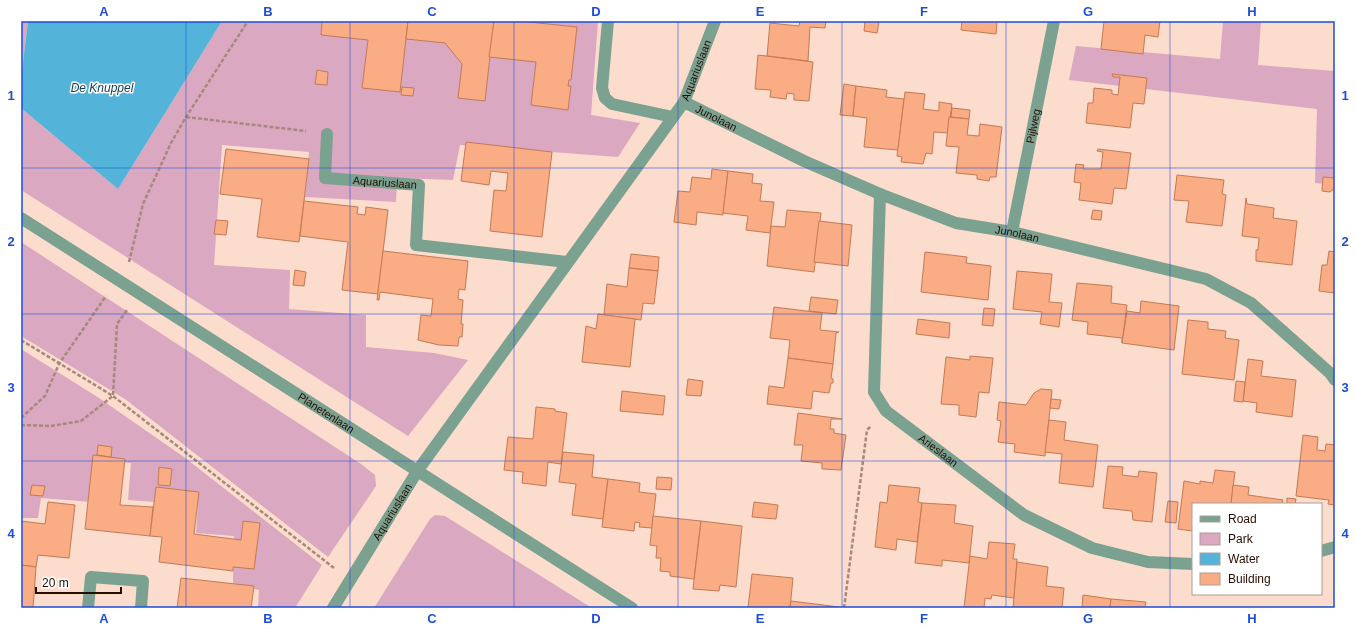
<svg xmlns="http://www.w3.org/2000/svg" width="1356" height="629" viewBox="0 0 1356 629" font-family="Helvetica,sans-serif">
	<rect width="100%" height="100%" fill="#fcdccc"/>
	<g fill="#daa8c1">
		<path d="M21 21H28L21 80Z"/>
		<path d="M222 21H598L591 115 640 123 618 157 460 145 453 180 397 178 396 202 305 197 309 152 222 145 214 265 290 270 289 309 366 315V347L434 353 468 360 408 436 21 190V108L118 189Z"/>
		<path d="M1223 21H1261L1258 65 1335 71V185L1315 183 1317 109 1069 80 1076 46 1220 59Z"/>
		<path d="M21 242 361 464 375 475 376 486 328 557 125 399 21 336Z"/>
		<path d="M21 349 99 398 184 457 322 565 295 608H258L259 590 233 583 234 536 196 533 198 505 128 500 131 463 97 460 92 502 41 498 38 518H21Z"/>
		<path d="M435 515 445 516 592 608H374L430 519Z"/>
	</g>
	<path fill="#53b3d9" d="M28 21H222L118 189 21 108V80Z"/>
	<g fill="#faac85" stroke="#c27a55">
		<path d="M322 21H408L400 92 362 88 368 40 321 35Z"/>
		<path d="M408 21H494L485 101 458 98 462 64 445 43 406 39Z"/>
		<path d="M494 21H519L577 27 571 80H569L568 86H571L568 110 531 105 536 62 489 57Z"/>
		<path d="M800 21H826L825 28 810 27 808 61 767 56 770 23 799 26Z"/>
		<path d="M865 21 879 22 877 33 864 31Z"/>
		<path d="M962 21H997L996 34 961 30Z"/>
		<path d="M1104 21H1160L1158 37 1145 35 1143 54 1101 49Z"/>
		<path d="M758 55 813 62 809 101 794 100V94L787 93 786 99 770 97 771 90 755 89Z"/>
		<path d="M317 70 328 72 327 85 315 84Z"/>
		<path d="M1112 74 1147 78 1144 104 1133 103 1130 128 1086 123 1088 103H1093L1094 88 1112 90V94L1118 95 1120 77H1113Z"/>
		<path d="M844 84 856 86 853 116 840 115Z"/>
		<path d="M856 86 887 90 886 97 904 99 898 150 864 147 867 118 853 116Z"/>
		<path d="M402 87 414 88 413 96 401 95Z"/>
		<path d="M905 92 925 94 923 109 939 111V102L952 104 948 133 934 132 932 154 926 153 923 164 901 162 902 157 897 156Z"/>
		<path d="M952 108 970 110 969 119 951 117Z"/>
		<path d="M949 117 969 119 967 135 979 136 980 124 1002 127 996 177H990L989 181 977 179V175L956 173 959 147 946 146Z"/>
		<path d="M466 142 552 152 542 237 490 231 494 190 506 191 508 173 491 171 489 185 461 181Z"/>
		<path d="M226 149 309 159 299 242 257 237 262 199 220 194Z"/>
		<path d="M1098 149 1131 153 1126 189 1114 188 1112 204 1079 200 1081 183 1074 182 1076 164 1084 165 1083 169H1101L1103 152 1097 151Z"/>
		<path d="M712 169 728 171 723 215 697 212 696 225 674 222 678 191 690 192 692 177 711 179Z"/>
		<path d="M728 171 753 174 752 183 762 184 760 201 774 202 770 233 746 230 748 216 723 213Z"/>
		<path d="M1177 175 1224 180 1222 194 1226 195 1222 226 1186 222 1189 201 1174 200Z"/>
		<path d="M1323 177 1335 178V188L1330 192 1322 191Z"/>
		<path d="M1246 198 1247 204 1274 208 1273 218 1297 221 1292 265 1256 261V250H1258L1259 238 1242 236Z"/>
		<path d="M304 201 358 207 357 214 365 215 366 207 388 210 378 294 342 290 348 242 300 236Z"/>
		<path d="M787 210 821 213 814 272 767 266 771 226 785 227Z"/>
		<path d="M1093 210 1102 211 1101 220 1091 219Z"/>
		<path d="M216 220 228 221 226 235 214 234Z"/>
		<path d="M819 221 852 225 848 266 814 262Z"/>
		<path d="M383 251 468 261 465 290 459 289 458 299 463 300 461 324H463L462 337H459L458 346 439 345 418 340 421 315 431 316 433 299 380 292 379 300H377Z"/>
		<path d="M1329 251 1335 252V293L1319 291 1322 265H1327Z"/>
		<path d="M925 252 967 257 966 263 991 266 988 300 921 292Z"/>
		<path d="M631 254 659 257 658 271 629 268Z"/>
		<path d="M629 268 658 271 654 304 643 303 641 320 604 315 607 284 627 287Z"/>
		<path d="M295 270 306 272 304 286 293 285Z"/>
		<path d="M1017 271 1052 274 1049 302 1062 303 1059 327 1040 324 1042 312 1013 309Z"/>
		<path d="M1077 283 1112 286 1111 303 1127 305 1122 343V338L1087 334 1088 322 1072 320Z"/>
		<path d="M811 297 838 300 836 314 809 311Z"/>
		<path d="M1141 301 1179 306 1174 350 1122 343 1127 311 1140 313Z"/>
		<path d="M774 307 822 313 820 330 839 332 836 333 833 364 788 358 790 340 770 338Z"/>
		<path d="M984 308 995 309 993 326 982 325Z"/>
		<path d="M598 314 635 319 630 367 582 362 586 326 596 329Z"/>
		<path d="M918 319 950 323 949 338 916 334Z"/>
		<path d="M1188 320 1208 322V329L1226 331 1225 338 1239 340 1234 380 1182 374Z"/>
		<path d="M970 356 993 358 989 393 979 392 976 417 959 415V405L941 404 946 357 970 360Z"/>
		<path d="M788 358 833 364 831 378 833 379V383H831L829 393 813 391 811 409 767 404 769 386 784 388Z"/>
		<path d="M1248 359 1263 361 1261 376 1296 380 1292 417 1256 412 1257 403 1243 401Z"/>
		<path d="M688 379 703 381 701 396 686 395Z"/>
		<path d="M1236 381 1245 382 1243 402 1234 401Z"/>
		<path d="M1041 389 1052 390 1045 456 1014 452 1015 444 998 442 1001 421 997 420 999 402 1026 405 1034 393Z"/>
		<path d="M622 391 665 396 663 415 620 411Z"/>
		<path d="M1051 399 1061 400 1059 409 1050 408Z"/>
		<path d="M536 407 555 409V411L567 413 561 464 548 462 546 486 522 483 523 472 504 470 508 437 533 439Z"/>
		<path d="M798 413 842 419H831L830 429H834V433L846 435 841 470 822 469V463L801 461 803 445H794Z"/>
		<path d="M1049 420 1066 422 1064 440 1098 445 1093 487 1059 483 1062 454 1045 452Z"/>
		<path d="M1303 435 1318 437 1317 450 1325 451 1326 444 1335 445V505L1328 504 1329 500 1296 496Z"/>
		<path d="M98 445 112 447 111 457 97 455Z"/>
		<path d="M563 452 594 455 592 477 608 479 603 519 572 515 576 484 559 482Z"/>
		<path d="M93 455 125 459 120 505 153 507 150 536 85 529Z"/>
		<path d="M1108 466 1123 467 1122 475 1138 477 1139 471 1157 473 1152 522 1133 520 1132 511 1103 508Z"/>
		<path d="M159 467 172 469 170 486 158 485Z"/>
		<path d="M1215 470 1235 472 1231 504H1193V531L1178 529 1184 481 1200 484V481L1213 483Z"/>
		<path d="M657 477 672 478 671 490 656 489Z"/>
		<path d="M608 479 640 483 639 492 656 494 652 528 639 527 640 523 635 522 634 531 602 527Z"/>
		<path d="M32 485 45 486 43 496 30 495Z"/>
		<path d="M889 485 920 488 918 502 922 503 917 542 897 539 896 550 875 547 880 502 887 503Z"/>
		<path d="M1233 485 1249 487 1248 495 1283 500 1282 504H1231Z"/>
		<path d="M156 487 199 492 194 534 241 540 243 521 260 523 254 569 233 567V571L159 562 162 537 150 536Z"/>
		<path d="M1287 498 1296 499 1295 504H1287Z"/>
		<path d="M1168 501 1178 502 1176 523 1165 522Z"/>
		<path d="M48 502 75 505 69 558 38 555 36 567 21 565V521L45 524Z"/>
		<path d="M754 502 778 505 776 519 752 517Z"/>
		<path d="M922 503 956 505 954 523 973 526 969 563 942 560V566L915 563Z"/>
		<path d="M653 516 701 521 694 579 670 576V572L660 571 661 558H656L657 546 650 545Z"/>
		<path d="M701 521 742 526 736 587 720 585 719 591 693 589Z"/>
		<path d="M989 542 1015 544 1013 559H1017L1014 598 992 595 991 599 985 598 984 608H964L970 556 987 559Z"/>
		<path d="M1017 562 1048 567 1046 586 1064 588 1062 608H1013Z"/>
		<path d="M21 565 36 567 33 608H21Z"/>
		<path d="M752 574 793 578 790 608H748Z"/>
		<path d="M181 578 254 586 251 608H177Z"/>
		<path d="M1083 595 1111 599 1110 608H1082Z"/>
		<path d="M1111 599 1146 602 1145 608H1110Z"/>
		<path d="M791 601 839 607V608H790Z"/>
	</g>
	<g fill="none" stroke-linecap="round" stroke-linejoin="round">
		<g stroke="#a7897b" stroke-width="2.5" stroke-dasharray="4 2" stroke-linecap="butt">
			<path d="M186 117 306 131"/>
			<path d="M129 262 143 204 171 143 186 117 248 21"/>
			<path d="M21 340 113 396 334 568"/>
			<path d="M21 418 45 396 59 364 106 296"/>
			<path d="M21 425 51 426 81 421 113 396 117 324 127 310"/>
			<path d="M844 608 867 430 871 426"/>
		</g>
		<g stroke="#7ba191" stroke-width="12">
			<path d="M608 21 602 88 605 98 612 104 673 117"/>
			<path id="s1" d="M684 102 804 161 880 194 956 223 1012 232 1206 279 1251 303 1330 373 1335 380"/>
			<path id="s2" d="M327 134 325 178 419 185 416 245 567 262"/>
			<path id="s3" d="M880 194 874 392 886 411 1024 515 1092 548 1148 562 1193 564"/>
			<path id="s4" d="M21 218 632 608"/>
			<path id="s5" d="M1012 232 1054 21"/>
			<path d="M1321 551 1335 547"/>
			<path d="M88 608 91 577 143 581 141 608"/>
			<path id="s6" d="M333 608 418 470 684 102 715 21"/>
		</g>
	</g>
	<path fill="none" stroke="#1d4ed8" stroke-width="1" stroke-opacity="0.55" d="M186 21V608M350 21V608M514 21V608M678 21V608M842 21V608M1006 21V608M1170 21V608M21 168H1335M21 314H1335M21 461H1335"/>
	<g text-anchor="middle" dominant-baseline="central" stroke-width="3" stroke-linejoin="round" paint-order="stroke">
		<g font-size="11" fill="#270c01" stroke="#fff">
			<text stroke="none"><textPath href="#s6" startOffset="650">Aquariuslaan</textPath></text>
			<text stroke="none"><textPath href="#s1" startOffset="36">Junolaan</textPath></text>
			<text stroke="none"><textPath href="#s5" startOffset="108">Pijlweg</textPath></text>
			<text stroke="none"><textPath href="#s2" startOffset="104">Aquariuslaan</textPath></text>
			<text stroke="none"><textPath href="#s1" startOffset="360">Junolaan</textPath></text>
			<text stroke="none"><textPath href="#s4" startOffset="362">Planetenlaan</textPath></text>
			<text stroke="none"><textPath href="#s3" startOffset="286">Arieslaan</textPath></text>
			<text stroke="none"><textPath href="#s6" startOffset="113">Aquariuslaan</textPath></text>
		</g>
		<g font-size="12" font-style="italic" fill="#174151" stroke="#fff">
			<text x="102" y="88">De Knuppel</text>
		</g>
	</g>
	<rect width="1356" height="629" fill="none" stroke="#ffffff" stroke-width="44"/>
	<rect x="1192" y="503" width="130" height="92" fill="#ffffff" stroke="#a99e99"/>
	<rect x="1200" y="516" width="20" height="6" fill="#7ba191" stroke="#a99e99"/>
	<text x="1228" y="523" font-size="12" fill="#270c01">Road</text>
	<rect x="1200" y="533" width="20" height="12" fill="#daa8c1" stroke="#a99e99"/>
	<text x="1228" y="543" font-size="12" fill="#270c01">Park</text>
	<rect x="1200" y="553" width="20" height="12" fill="#53b3d9" stroke="#a99e99"/>
	<text x="1228" y="563" font-size="12" fill="#270c01">Water</text>
	<rect x="1200" y="573" width="20" height="12" fill="#faac85" stroke="#a99e99"/>
	<text x="1228" y="583" font-size="12" fill="#270c01">Building</text>
	<path d="M36 587v6h85v-6" fill="none" stroke="#270c01" stroke-width="2"/>
	<text x="42" y="587" font-size="12" fill="#270c01" stroke="#ffffff" stroke-width="3" paint-order="stroke">20 m</text>
	<rect x="22" y="22" width="1312" height="585" fill="none" stroke="#1d4ed8" stroke-width="1.5"/>
	<g font-size="13" text-anchor="middle" font-weight="bold" fill="#1d4ed8">
		<text x="104" y="16">A</text>
		<text x="268" y="16">B</text>
		<text x="432" y="16">C</text>
		<text x="596" y="16">D</text>
		<text x="760" y="16">E</text>
		<text x="924" y="16">F</text>
		<text x="1088" y="16">G</text>
		<text x="1252" y="16">H</text>
		<text x="11" y="100">1</text>
		<text x="1345" y="100">1</text>
		<text x="11" y="246">2</text>
		<text x="1345" y="246">2</text>
		<text x="11" y="392">3</text>
		<text x="1345" y="392">3</text>
		<text x="11" y="538">4</text>
		<text x="1345" y="538">4</text>
		<text x="104" y="623">A</text>
		<text x="268" y="623">B</text>
		<text x="432" y="623">C</text>
		<text x="596" y="623">D</text>
		<text x="760" y="623">E</text>
		<text x="924" y="623">F</text>
		<text x="1088" y="623">G</text>
		<text x="1252" y="623">H</text>
	</g>
</svg>
